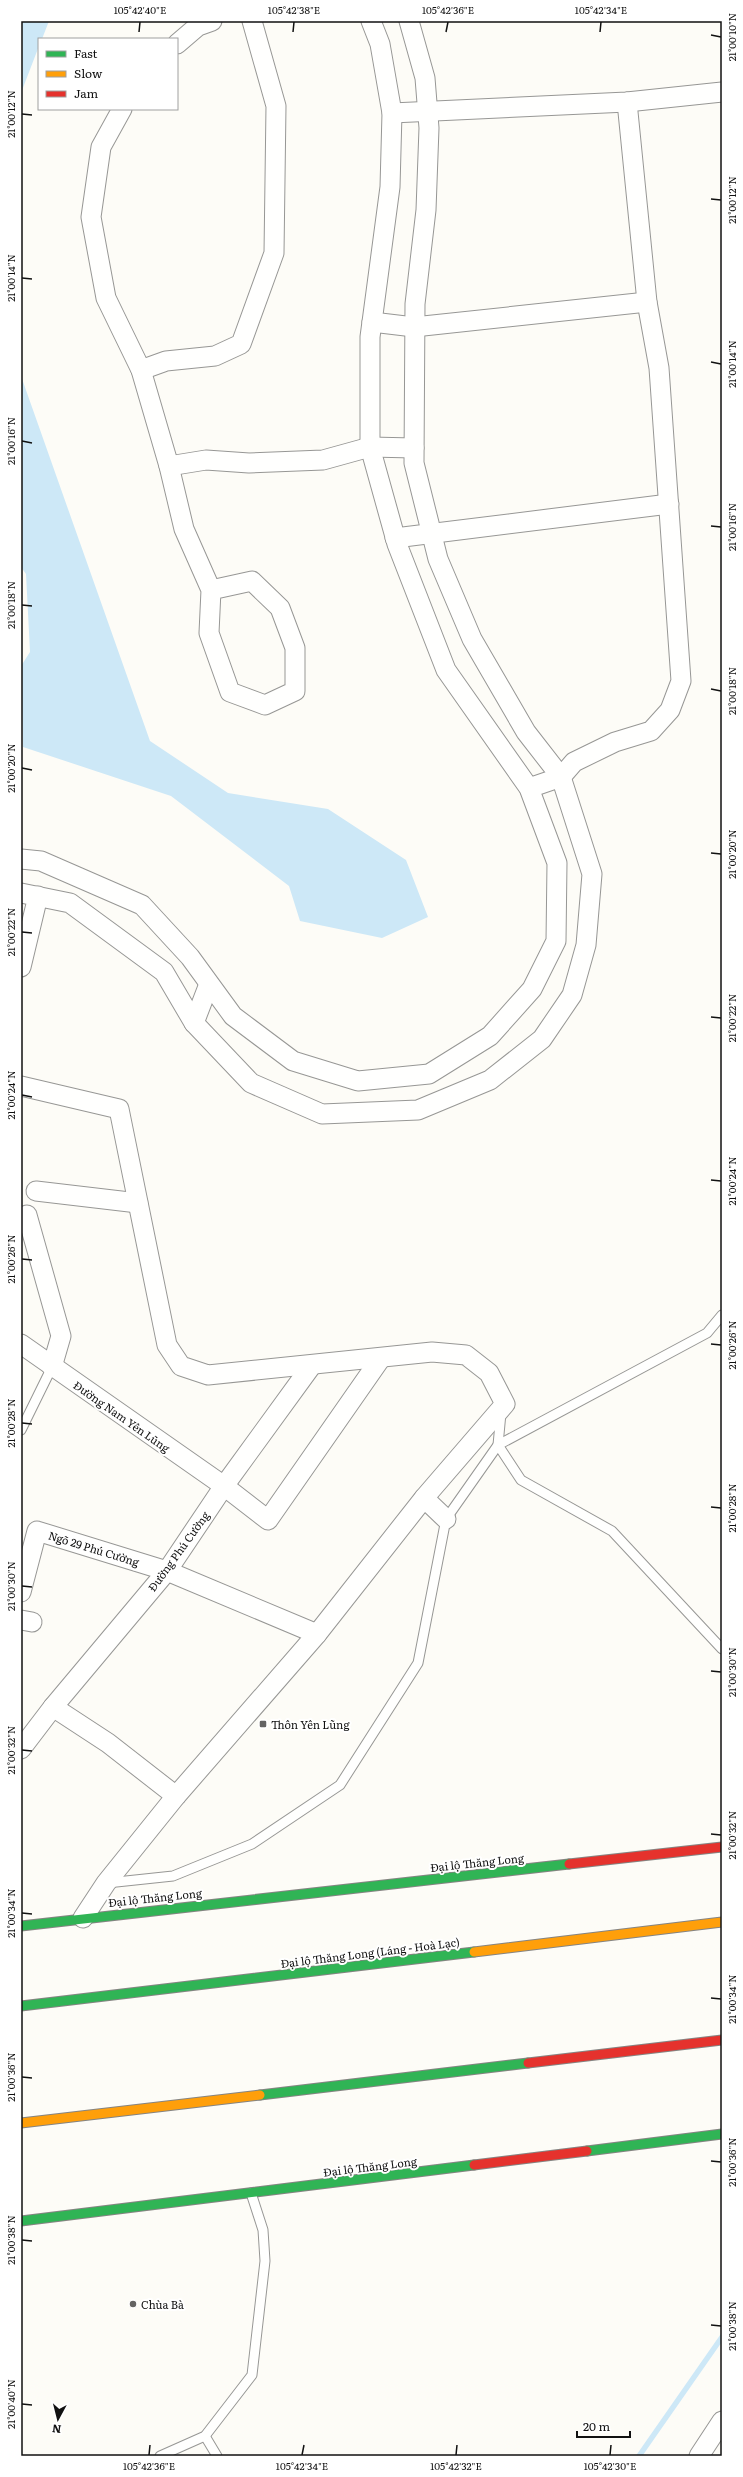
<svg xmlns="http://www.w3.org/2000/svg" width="743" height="2477" viewBox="0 0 743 2477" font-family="Literata,serif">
	<rect width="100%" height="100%" fill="#fdfcf7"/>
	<g fill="#cde8f7">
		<path d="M21 21H49L42 39H39V46L21 93Z"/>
		<path d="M21 376 150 741 228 793 328 809 406 860 428 917 382 938 300 921 289 886 171 796 23 747 21 666 30 652 26 574 21 567Z"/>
	</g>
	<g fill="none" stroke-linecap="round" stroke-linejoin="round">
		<path stroke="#cde8f7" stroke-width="5.5" d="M639 2456 722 2337"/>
		<g stroke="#979795" stroke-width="11">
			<g id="lane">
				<path d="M501 1413 498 1445 521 1480 612 1531 722 1649"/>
				<path d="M21 1430 52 1367"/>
				<path d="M107 1883 173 1876 252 1844 340 1785 418 1663 446 1519 498 1445 707 1333 722 1315"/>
				<path d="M205 2436 217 2456"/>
				<path d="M160 2456 205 2436 252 2375 265 2261 263 2230 251 2193"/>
			</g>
		</g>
		<g stroke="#979795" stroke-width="21">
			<g id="street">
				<path d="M177 44 198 26 212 21"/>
				<path d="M122 109 101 147 91 217 106 298 141 370 169 466 184 529 211 590 209 633 230 692 265 705 295 691V648L280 608 252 581 211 590"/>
				<path d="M392 113 627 102 722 92"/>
				<path d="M372 322 414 327 647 302"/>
				<path d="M141 370 166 361 215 356 241 344 274 253 276 106 252 21"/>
				<path d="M169 466 206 460 249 463 323 460 370 447 414 448"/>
				<path d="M395 538 669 504"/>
				<path d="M529 788 561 777 574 762 615 742 651 731 670 710 681 681 659 368 647 302 627 102"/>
				<path d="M21 859 41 861 142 905 190 957 233 1016 293 1061 358 1081 429 1074 490 1036 532 989 556 941 557 863 529 788 446 670 397 544 370 447V337L390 187 392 113 380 44 371 21"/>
				<path d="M21 893 70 903 164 972 194 1023 251 1083 322 1114 418 1110 490 1080 542 1039 572 995 586 945 592 874 561 777 526 732 472 639 438 559 414 463 415 304 426 210 429 128 425 78 409 21"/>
				<path d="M21 967 38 896"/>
				<path d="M194 1023 209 984"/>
				<path d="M21 1086 119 1109 167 1345 181 1366 208 1375 432 1352 466 1355 489 1373 505 1404 424 1498 317 1634 176 1796 106 1883 83 1918"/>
				<path d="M36 1191 138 1203"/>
				<path d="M21 1218 27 1215 61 1336 52 1367"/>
				<path d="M21 1344 224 1486 268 1520 381 1358"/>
				<path d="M424 1498 446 1519"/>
				<path d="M21 1592 37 1531 167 1571 317 1634"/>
				<path d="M21 1620 32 1622"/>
				<path d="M53 1707 108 1743 176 1796"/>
				<path d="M21 1749 53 1707 167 1571 224 1486 312 1365"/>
				<path d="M699 2456 722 2421"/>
			</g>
		</g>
		<g stroke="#858482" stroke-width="11">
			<g id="fast">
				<path d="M21 1926 569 1864"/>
				<path d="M21 2006 474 1952"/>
				<path d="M260 2095 528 2063"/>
				<path d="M587 2151 722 2134"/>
				<path d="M21 2221 474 2165"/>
			</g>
		</g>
		<g stroke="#858482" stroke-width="11">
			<g id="slow">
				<path d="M474 1952 722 1922"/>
				<path d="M21 2123 260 2095"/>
			</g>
		</g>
		<g stroke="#858482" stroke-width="11">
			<g id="jam">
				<path d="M569 1864 722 1847"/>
				<path d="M528 2063 722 2040"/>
				<path d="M474 2165 587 2151"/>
			</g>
		</g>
		<use href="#lane" stroke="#fffffe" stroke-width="9"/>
		<use href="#street" stroke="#fffffe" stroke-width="19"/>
		<use href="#fast" stroke="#30b455" stroke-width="9"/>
		<use href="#slow" stroke="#ff9f0a" stroke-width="9"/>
		<use href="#jam" stroke="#e5322d" stroke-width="9"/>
	</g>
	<path fill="none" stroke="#111" stroke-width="1.5" d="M139 32 140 22M293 32 294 22M446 32 448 22M600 32 601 22M711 35 721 37M22 114 32 115M711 199 721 200M22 278 32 279M711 362 721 364M22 441 32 443M711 526 721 527M22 605 32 606M711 689 721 691M22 768 32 770M711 853 721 854M22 932 32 933M711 1017 721 1018M22 1095 32 1097M711 1180 721 1181M22 1259 32 1260M711 1344 721 1345M22 1423 32 1424M711 1507 721 1508M22 1586 32 1587M711 1671 721 1672M22 1750 32 1751M711 1834 721 1835M22 1913 32 1914M711 1998 721 1999M22 2077 32 2078M711 2161 721 2162M22 2240 32 2241M711 2325 721 2326M22 2404 32 2405M149 2455 150 2445M302 2455 304 2445M456 2455 457 2445M610 2455 611 2445"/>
	<g fill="#646362" stroke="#fff" stroke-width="1.5">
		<rect x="259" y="1720" width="8" height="8" rx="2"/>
		<circle cx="133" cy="2304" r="4"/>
	</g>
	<g text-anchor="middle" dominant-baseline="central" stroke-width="4" stroke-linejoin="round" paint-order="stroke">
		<g font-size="11" fill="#111" stroke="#fff">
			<text transform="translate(122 1416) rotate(35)">Đường Nam Yên Lũng</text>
			<text transform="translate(94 1548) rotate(17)">Ngõ 29 Phú Cường</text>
			<text transform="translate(178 1551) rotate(-54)">Đường Phú Cường</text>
			<text transform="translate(477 1862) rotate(-6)">Đại lộ Thăng Long</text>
			<text transform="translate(155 1897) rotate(-6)">Đại lộ Thăng Long</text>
			<text transform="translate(370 1952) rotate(-7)">Đại lộ Thăng Long (Láng - Hoà Lạc)</text>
			<text transform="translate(370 2166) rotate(-7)">Đại lộ Thăng Long</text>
		</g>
		<g font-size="11" fill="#111" stroke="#fff" text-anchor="start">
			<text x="271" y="1724">Thôn Yên Lũng</text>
			<text x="141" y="2304">Chùa Bà</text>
		</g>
	</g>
	<rect width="743" height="2477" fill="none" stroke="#ffffff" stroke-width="44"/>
	<rect x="38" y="38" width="140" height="72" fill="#ffffff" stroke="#a0a0a0"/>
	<rect x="46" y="51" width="20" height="6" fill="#30b455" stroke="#a0a0a0"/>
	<text x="74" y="58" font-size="12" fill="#111111">Fast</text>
	<rect x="46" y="71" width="20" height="6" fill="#ff9f0a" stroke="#a0a0a0"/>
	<text x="74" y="78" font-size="12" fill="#111111">Slow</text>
	<rect x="46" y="91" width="20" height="6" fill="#e5322d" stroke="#a0a0a0"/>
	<text x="74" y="98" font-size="12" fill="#111111">Jam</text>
	<g transform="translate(58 2419) rotate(187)" stroke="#ffffff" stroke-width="3" paint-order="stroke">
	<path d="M0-3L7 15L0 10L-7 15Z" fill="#111111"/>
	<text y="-6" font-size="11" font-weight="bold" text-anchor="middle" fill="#111111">N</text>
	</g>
	<path d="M577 2431v6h53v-6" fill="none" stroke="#111111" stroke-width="2"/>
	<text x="583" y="2431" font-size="12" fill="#111111" stroke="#ffffff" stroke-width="3" paint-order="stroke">20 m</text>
	<rect x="22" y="22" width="699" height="2433" fill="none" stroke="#111" stroke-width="1.5"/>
	<g font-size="10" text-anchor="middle" fill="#111">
		<text x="140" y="14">105°42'40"E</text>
		<text x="294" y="14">105°42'38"E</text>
		<text x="448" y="14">105°42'36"E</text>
		<text x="601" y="14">105°42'34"E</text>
		<text transform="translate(732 37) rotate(-90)" y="4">21°00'10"N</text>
		<text transform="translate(11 114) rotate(-90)" y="4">21°00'12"N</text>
		<text transform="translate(732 200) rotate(-90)" y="4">21°00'12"N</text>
		<text transform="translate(11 278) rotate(-90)" y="4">21°00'14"N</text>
		<text transform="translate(732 364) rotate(-90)" y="4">21°00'14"N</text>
		<text transform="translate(11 441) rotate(-90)" y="4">21°00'16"N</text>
		<text transform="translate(732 527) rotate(-90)" y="4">21°00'16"N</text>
		<text transform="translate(11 605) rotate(-90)" y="4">21°00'18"N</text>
		<text transform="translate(732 691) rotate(-90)" y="4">21°00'18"N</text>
		<text transform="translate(11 768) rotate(-90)" y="4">21°00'20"N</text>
		<text transform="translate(732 854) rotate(-90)" y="4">21°00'20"N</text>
		<text transform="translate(11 932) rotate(-90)" y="4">21°00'22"N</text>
		<text transform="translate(732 1018) rotate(-90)" y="4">21°00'22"N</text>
		<text transform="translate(11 1095) rotate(-90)" y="4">21°00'24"N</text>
		<text transform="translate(732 1181) rotate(-90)" y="4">21°00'24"N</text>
		<text transform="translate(11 1259) rotate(-90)" y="4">21°00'26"N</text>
		<text transform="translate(732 1345) rotate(-90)" y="4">21°00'26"N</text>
		<text transform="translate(11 1423) rotate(-90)" y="4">21°00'28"N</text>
		<text transform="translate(732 1508) rotate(-90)" y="4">21°00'28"N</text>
		<text transform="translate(11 1586) rotate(-90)" y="4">21°00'30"N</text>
		<text transform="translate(732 1672) rotate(-90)" y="4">21°00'30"N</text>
		<text transform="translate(11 1750) rotate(-90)" y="4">21°00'32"N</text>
		<text transform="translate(732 1835) rotate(-90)" y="4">21°00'32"N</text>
		<text transform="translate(11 1913) rotate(-90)" y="4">21°00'34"N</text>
		<text transform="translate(732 1999) rotate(-90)" y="4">21°00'34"N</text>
		<text transform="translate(11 2077) rotate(-90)" y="4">21°00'36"N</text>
		<text transform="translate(732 2162) rotate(-90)" y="4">21°00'36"N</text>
		<text transform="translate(11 2240) rotate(-90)" y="4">21°00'38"N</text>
		<text transform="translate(732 2326) rotate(-90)" y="4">21°00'38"N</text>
		<text transform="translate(11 2404) rotate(-90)" y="4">21°00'40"N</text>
		<text x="149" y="2470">105°42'36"E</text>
		<text x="302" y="2470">105°42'34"E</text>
		<text x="456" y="2470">105°42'32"E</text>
		<text x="610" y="2470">105°42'30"E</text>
	</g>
</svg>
